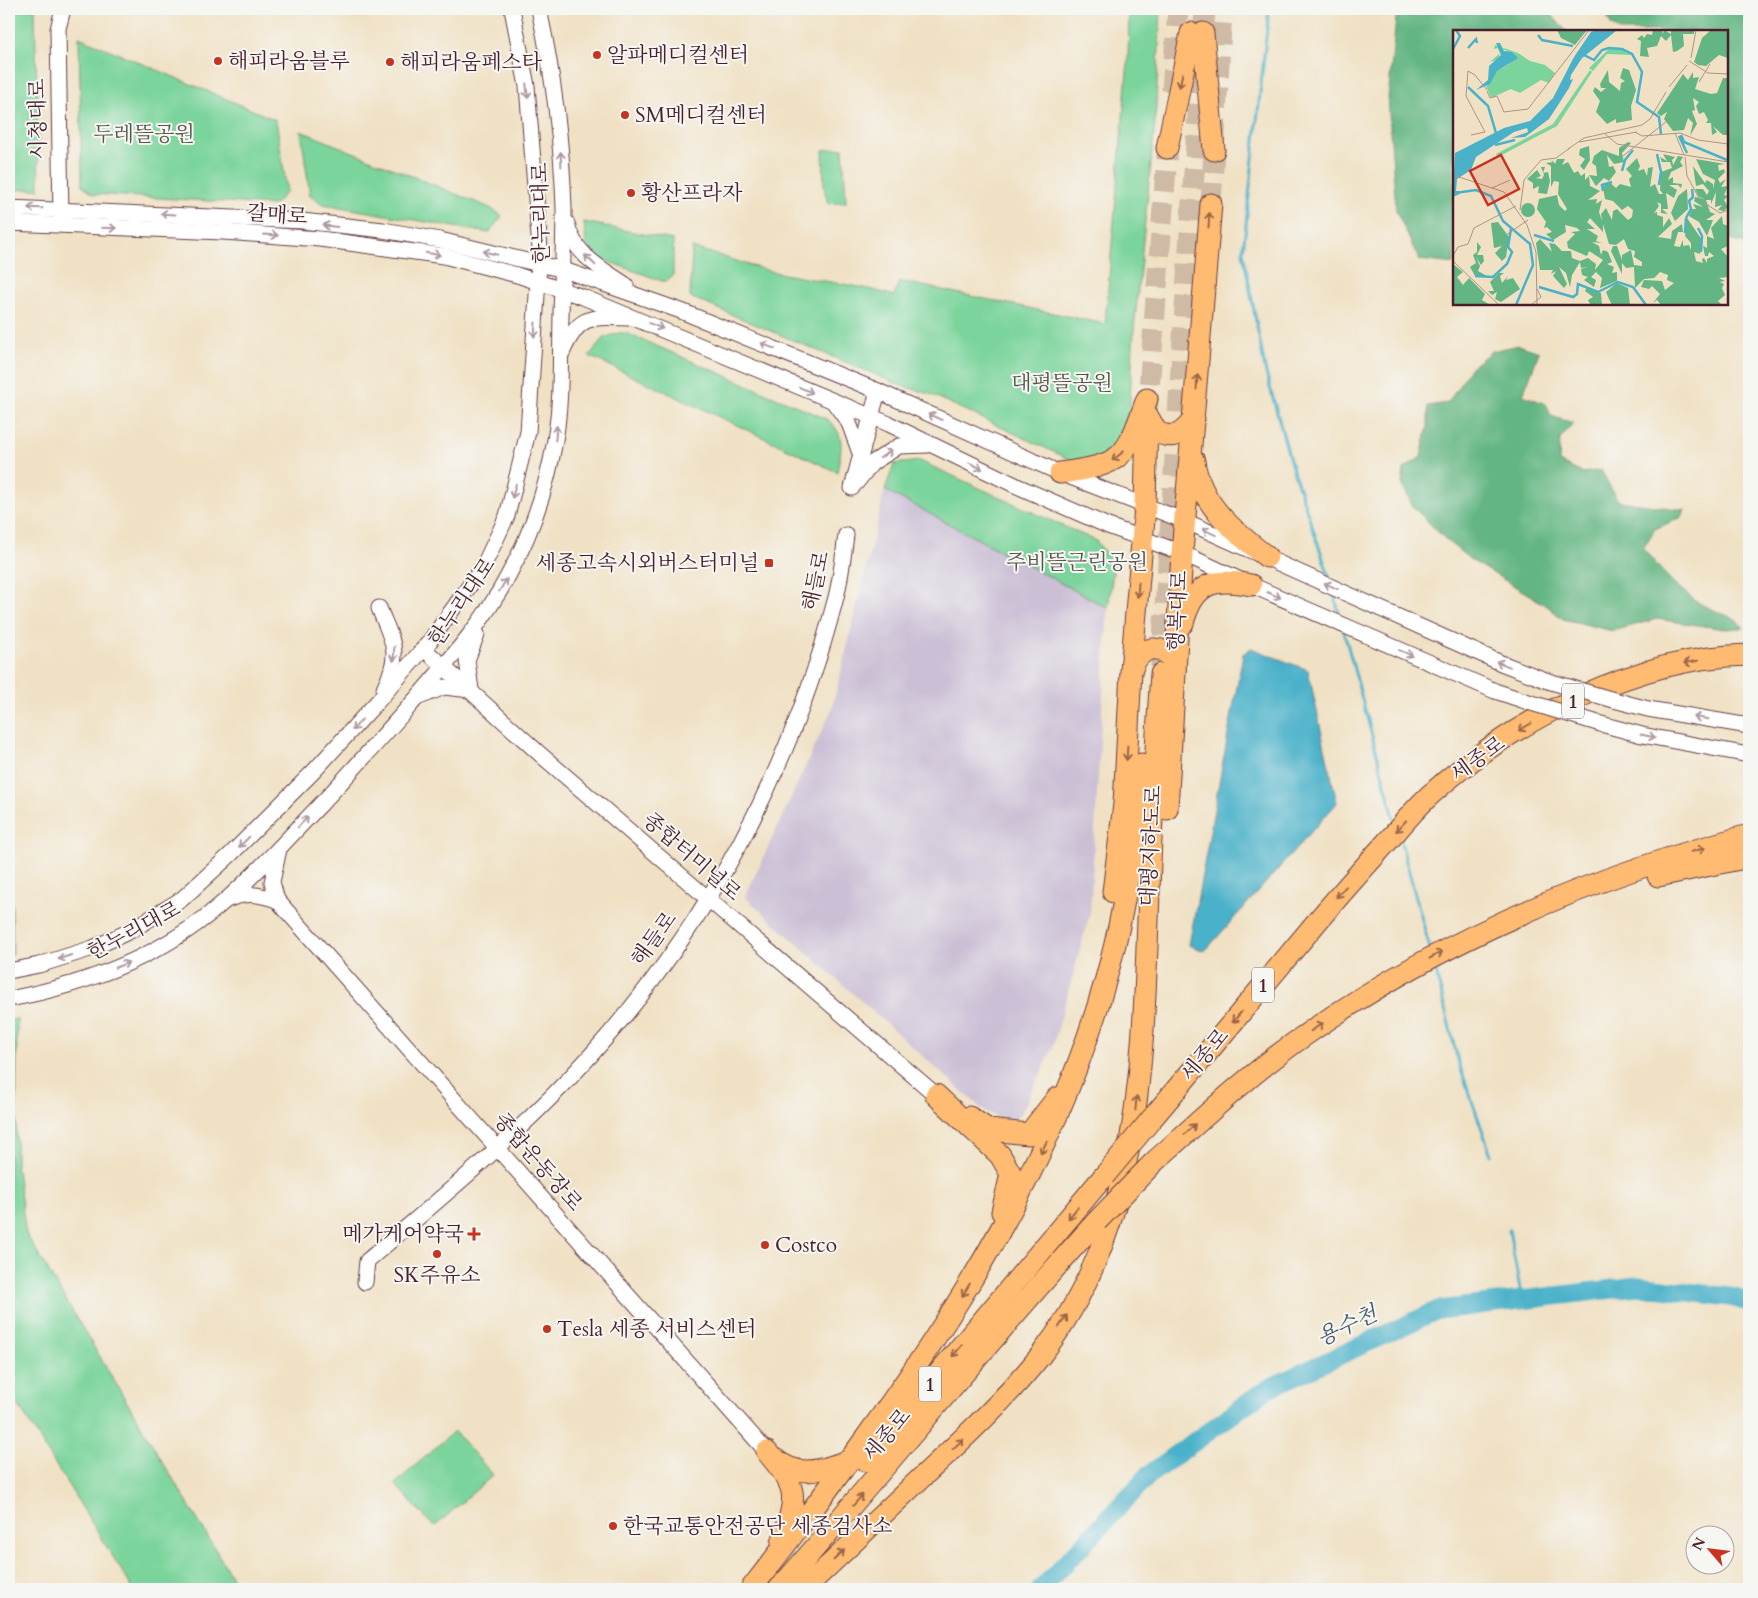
<svg xmlns="http://www.w3.org/2000/svg" width="1758" height="1598" viewBox="0 0 1758 1598" font-family="Cardo,'Noto Serif KR',serif">
	<rect width="100%" height="100%" fill="#f6f6f2"/>
	<filter id="ink" filterUnits="userSpaceOnUse"><feTurbulence type="fractalNoise" baseFrequency=".02" numOctaves="2"/><feDisplacementMap in="SourceGraphic" scale="10" xChannelSelector="R" yChannelSelector="G"/><feConvolveMatrix kernelMatrix="1 2 1 2 8 2 1 2 1" color-interpolation-filters="sRGB"/></filter>
	<filter id="wash" filterUnits="userSpaceOnUse"><feTurbulence type="fractalNoise" baseFrequency=".0096" numOctaves="4" result="noise"/><feDisplacementMap in="SourceGraphic" scale="20" xChannelSelector="R" yChannelSelector="G"/><feGaussianBlur stdDeviation="1.12" result="paint"/><feColorMatrix in="noise" values="0 0 0 0 0 0 0 0 0 0 0 0 0 0 0 0 0 1.4 0 .05"/><feComposite in="paint" operator="in"/></filter>
	<g filter="url(#wash)">
		<rect width="100%" height="100%" fill="#f0e1c4"/>
		<path fill="#cbbfd5" d="M885 490 1108 608 1090 913 1052 1050 1021 1113 1012 1120 996 1117 982 1109 745 897 832 709Z"/>
		<g fill="#7ad49b" stroke="#627a63">
			<path d="M9 9H35L39 189 9 190Z"/>
			<path d="M1129 9H1161L1155 123 1134 329 1129 419 1118 448 1088 463 1073 461 930 394 902 386 690 297 692 248C718 254 740 263 766 270 808 281 852 282 894 296L899 281 1105 324 1128 61Z"/>
			<path d="M79 37 276 120 287 191 274 205 93 194 82 185Z"/>
			<path d="M301 131 490 208 502 216 489 233 323 204 310 196Z"/>
			<path d="M843 148 846 202 828 204 824 187 823 150Z"/>
			<path d="M584 222 673 240V275L665 282 601 259 586 245Z"/>
			<path d="M618 333H626L827 419C847 436 841 449 837 472L589 356 604 338Z"/>
			<path d="M920 461 1096 541 1114 564 1108 608 885 490 894 464Z"/>
			<path d="M9 793 13 954H9Z"/>
			<path d="M17 1019 16 1163 26 1234 239 1589H133L9 1390V1020Z"/>
			<path d="M454 1431 493 1475 434 1527 395 1484Z"/>
		</g>
		<g fill="#63b683" stroke="#566a57">
			<path d="M1397 9H1546L1566 31H1454V264L1419 260 1396 210 1388 99Z"/>
			<path d="M1604 9H1749V245L1727 239V31H1619L1611 25Z"/>
			<path d="M1519 345 1539 352 1523 395 1546 404 1551 416 1573 423 1560 439 1559 462 1582 473 1601 470 1618 501 1685 510 1682 517 1655 529 1643 548C1660 570 1677 589 1701 604 1716 613 1733 614 1744 628L1724 629 1657 619 1613 631 1563 619 1546 605 1471 560 1446 540 1413 507 1402 484 1404 469 1421 457 1428 426V406L1448 403 1471 367 1492 351Z"/>
		</g>
		<path fill="#4ab1c9" stroke="#4a687a" d="M1251 648 1308 670 1337 803 1205 951 1189 945 1243 654Z"/>
		<g fill="none" stroke-linecap="round" stroke-linejoin="round">
			<g stroke="#4ab1c9" stroke-width="3">
				<path d="M1269 9 1243 252 1265 369 1292 467 1331 582"/>
				<path d="M1334 593 1340 618"/>
				<path d="M1344 632 1395 821"/>
				<path d="M1400 839 1430 949"/>
				<path d="M1434 964 1458 1061 1491 1155"/>
				<path d="M1509 1230 1522 1300"/>
			</g>
			<path stroke="#4ab1c9" stroke-width="19" d="M1041 1589 1150 1474 1267 1389 1438 1310 1638 1286 1730 1297 1749 1302"/>
		</g>
	</g>
	<g filter="url(#ink)">
		<g fill="none" stroke-linecap="round" stroke-linejoin="round">
			<g stroke="#cfbaa5" stroke-width="21" stroke-dasharray="21 11" stroke-linecap="butt">
				<path d="M1172 91 1178 9"/>
				<path d="M1211 204 1222 9"/>
				<path d="M1147 415 1169 131"/>
				<path d="M1161 668 1205 9"/>
			</g>
			<g stroke="#633c42" stroke-width="17">
				<g id="minor">
					<path d="M9 208 302 221 383 230 440 240 564 270 681 311 878 391 1060 473 1185 521 1501 663 1548 681"/>
					<path d="M61 218 58 29 63 9"/>
					<path d="M9 223 223 232 320 239 444 256 517 275 583 297 889 424 1017 486 1108 526 1182 553 1251 585 1495 691 1525 701"/>
					<path d="M567 223C573 254 602 269 626 285"/>
					<path d="M562 353C579 314 590 317 628 318"/>
					<path d="M833 401 849 423 860 453"/>
					<path d="M856 483 872 463 899 446 928 445"/>
					<path d="M852 488 878 391"/>
					<path d="M379 608C393 643 402 652 384 689"/>
					<path d="M424 649 541 755 936 1095"/>
					<path d="M471 690 467 660 477 634"/>
					<path d="M422 696 444 687 471 690"/>
					<path d="M1614 700 1648 709 1749 726"/>
					<path d="M1601 724 1642 735 1749 755"/>
					<path d="M279 849 272 882 277 900 767 1452"/>
					<path d="M229 899C247 892 258 894 277 900"/>
					<path d="M9 971 39 965 93 948 130 931 182 899 230 855 314 771 378 701 430 641 483 567 507 516 528 432 540 249 527 86 512 9"/>
					<path d="M9 999C84 985 160 957 219 906 256 875 288 838 321 804 353 770 383 736 414 701 448 662 484 622 508 576 531 534 547 488 555 440 562 400 560 356 561 315 562 279 564 244 564 208 562 142 553 74 539 9"/>
					<path d="M365 1282 367 1261C444 1195 523 1131 591 1055 708 925 791 770 835 601 841 580 843 557 846 535"/>
				</g>
			</g>
			<g stroke="#633c42" stroke-width="23">
				<g id="highway">
					<path d="M1203 33 1214 150"/>
					<path d="M1167 148 1191 33"/>
					<path d="M1147 415 1157 432C1175 441 1183 433 1194 419"/>
					<path d="M1194 461C1200 505 1235 532 1267 557"/>
					<path d="M1060 473C1125 464 1125 459 1147 399"/>
					<path d="M1183 623C1194 583 1213 577 1251 585"/>
					<path d="M1132 669C1140 642 1171 642 1175 670"/>
					<path d="M1167 809 1182 553 1211 204"/>
					<path d="M1658 876 1749 857"/>
					<path d="M1113 892 1124 804 1131 671 1145 507 1147 415"/>
					<path d="M936 1095 1000 1155 1011 1174 1002 1212"/>
					<path d="M1154 1116C1208 1052 1261 988 1315 924 1341 893 1368 863 1395 833 1406 820 1417 807 1430 795 1513 720 1635 657 1749 655"/>
					<path d="M969 1117 989 1130 1029 1134 1057 1098"/>
					<path d="M1154 1162C1202 1119 1249 1075 1301 1038 1436 942 1590 877 1749 835"/>
					<path d="M767 1452C776 1463 790 1478 792 1492 795 1506 786 1530 782 1543"/>
					<path d="M775 1459C799 1479 822 1470 850 1460"/>
					<path d="M865 1461 1104 1176"/>
					<path d="M751 1589C904 1393 1056 1190 1115 944 1129 885 1136 825 1141 764"/>
					<path d="M779 1589C886 1468 988 1341 1097 1221"/>
					<path d="M804 1589C843 1552 882 1515 921 1478 963 1439 1005 1400 1041 1355 1144 1223 1143 1051 1149 892 1151 819 1156 746 1161 674"/>
				</g>
			</g>
			<use href="#minor" stroke="#fff" stroke-width="15"/>
			<use href="#highway" stroke="#ffbb71" stroke-width="21"/>
			<g stroke="#633c42" stroke-width="17" stroke-linecap="butt">
				<g id="minor-bridge">
					<path d="M1548 681 1614 700"/>
					<path d="M1525 701 1601 724"/>
				</g>
			</g>
			<g stroke="#633c42" stroke-width="23" stroke-linecap="butt">
				<g id="highway-bridge">
					<path d="M1104 1176 1154 1116"/>
					<path d="M1097 1221 1154 1162"/>
				</g>
			</g>
			<use href="#minor-bridge" stroke="#fff" stroke-width="15"/>
			<use href="#highway-bridge" stroke="#ffbb71" stroke-width="21"/>
		</g>
		<defs><path id="oneway-shaft" d="M-6 0H5M1.5-3L5.5 0L1.5 3" fill="none" stroke-width="1.6" stroke-linecap="round" stroke-linejoin="round" transform="scale(1.25)"/></defs>
		<g stroke="#9b654a">
			<use href="#oneway-shaft" transform="translate(1181 80) rotate(102)"/>
			<use href="#oneway-shaft" transform="translate(1209 220) rotate(-86)"/>
			<use href="#oneway-shaft" transform="translate(1197 382) rotate(-86)"/>
			<use href="#oneway-shaft" transform="translate(1118 456) rotate(141)"/>
			<use href="#oneway-shaft" transform="translate(1138 590) rotate(94)"/>
			<use href="#oneway-shaft" transform="translate(1691 662) rotate(170)"/>
			<use href="#oneway-shaft" transform="translate(1525 727) rotate(150)"/>
			<use href="#oneway-shaft" transform="translate(1127 753) rotate(93)"/>
			<use href="#oneway-shaft" transform="translate(1401 826) rotate(133)"/>
			<use href="#oneway-shaft" transform="translate(1698 850) rotate(-16)"/>
			<use href="#oneway-shaft" transform="translate(1341 892) rotate(131)"/>
			<use href="#oneway-shaft" transform="translate(1436 955) rotate(-28)"/>
			<use href="#oneway-shaft" transform="translate(1237 1017) rotate(130)"/>
			<use href="#oneway-shaft" transform="translate(1317 1027) rotate(-34)"/>
			<use href="#oneway-shaft" transform="translate(1136 1103) rotate(-85)"/>
			<use href="#oneway-shaft" transform="translate(1190 1129) rotate(-43)"/>
			<use href="#oneway-shaft" transform="translate(1044 1147) rotate(115)"/>
			<use href="#oneway-shaft" transform="translate(1073 1213) rotate(130)"/>
			<use href="#oneway-shaft" transform="translate(966 1290) rotate(121)"/>
			<use href="#oneway-shaft" transform="translate(1063 1321) rotate(-57)"/>
			<use href="#oneway-shaft" transform="translate(957 1351) rotate(130)"/>
			<use href="#oneway-shaft" transform="translate(958 1444) rotate(-43)"/>
			<use href="#oneway-shaft" transform="translate(858 1500) rotate(-49)"/>
			<use href="#oneway-shaft" transform="translate(839 1555) rotate(-44)"/>
		</g>
		<g stroke="#ae9aa0">
			<use href="#oneway-shaft" transform="translate(527 91) rotate(84)"/>
			<use href="#oneway-shaft" transform="translate(561 159) rotate(-93)"/>
			<use href="#oneway-shaft" transform="translate(35 208) rotate(-178)"/>
			<use href="#oneway-shaft" transform="translate(168 214) rotate(-177)"/>
			<use href="#oneway-shaft" transform="translate(330 226) rotate(-173)"/>
			<use href="#oneway-shaft" transform="translate(109 228) rotate(2)"/>
			<use href="#oneway-shaft" transform="translate(271 235) rotate(4)"/>
			<use href="#oneway-shaft" transform="translate(490 253) rotate(-166)"/>
			<use href="#oneway-shaft" transform="translate(433 254) rotate(9)"/>
			<use href="#oneway-shaft" transform="translate(590 260) rotate(-136)"/>
			<use href="#oneway-shaft" transform="translate(656 326) rotate(22)"/>
			<use href="#oneway-shaft" transform="translate(535 330) rotate(94)"/>
			<use href="#oneway-shaft" transform="translate(768 346) rotate(-158)"/>
			<use href="#oneway-shaft" transform="translate(806 390) rotate(23)"/>
			<use href="#oneway-shaft" transform="translate(935 417) rotate(-156)"/>
			<use href="#oneway-shaft" transform="translate(556 433) rotate(-85)"/>
			<use href="#oneway-shaft" transform="translate(886 454) rotate(-34)"/>
			<use href="#oneway-shaft" transform="translate(976 466) rotate(26)"/>
			<use href="#oneway-shaft" transform="translate(514 491) rotate(105)"/>
			<use href="#oneway-shaft" transform="translate(1209 532) rotate(-155)"/>
			<use href="#oneway-shaft" transform="translate(503 585) rotate(-59)"/>
			<use href="#oneway-shaft" transform="translate(1331 586) rotate(-156)"/>
			<use href="#oneway-shaft" transform="translate(1274 595) rotate(23)"/>
			<use href="#oneway-shaft" transform="translate(1406 653) rotate(23)"/>
			<use href="#oneway-shaft" transform="translate(394 654) rotate(93)"/>
			<use href="#oneway-shaft" transform="translate(1503 664) rotate(-158)"/>
			<use href="#oneway-shaft" transform="translate(1701 718) rotate(-171)"/>
			<use href="#oneway-shaft" transform="translate(357 725) rotate(132)"/>
			<use href="#oneway-shaft" transform="translate(1648 736) rotate(11)"/>
			<use href="#oneway-shaft" transform="translate(303 822) rotate(-46)"/>
			<use href="#oneway-shaft" transform="translate(244 842) rotate(135)"/>
			<use href="#oneway-shaft" transform="translate(65 957) rotate(162)"/>
			<use href="#oneway-shaft" transform="translate(122 965) rotate(-23)"/>
		</g>
	</g>
	<g fill="#c8321e" stroke="#f6f6f2" stroke-width="2">
		<circle cx="597" cy="55" r="5"/>
		<circle cx="218" cy="61" r="5"/>
		<circle cx="390" cy="62" r="5"/>
		<circle cx="625" cy="115" r="5"/>
		<circle cx="631" cy="193" r="5"/>
		<rect x="764" y="558" width="10" height="10" rx="2.5"/>
		<path d="M471.5 1226.5h5v5h5v5h-5v5h-5v-5h-5v-5h5z"/>
		<circle cx="765" cy="1245" r="5"/>
		<circle cx="437" cy="1254" r="5"/>
		<circle cx="547" cy="1329" r="5"/>
		<circle cx="613" cy="1526" r="5"/>
	</g>
	<g text-anchor="middle" dominant-baseline="central" stroke-width="4" stroke-linejoin="round" paint-order="stroke">
		<g fill="#f6f6f2" stroke="#7e6067" stroke-width="1">
			<rect x="1562" y="683.5" width="22" height="35" rx="4"/>
			<rect x="1252" y="967.5" width="22" height="35" rx="4"/>
			<rect x="919" y="1366.5" width="22" height="35" rx="4"/>
		</g>
		<g font-size="20" font-weight="bold" fill="#4a1f2b">
			<text x="1573" y="701">1</text>
			<text x="1263" y="985">1</text>
			<text x="930" y="1384">1</text>
		</g>
		<g font-size="21" fill="#4a1f2b" stroke="#f6f6f2" text-anchor="start">
			<text x="607" y="55">알파메디컬센터</text>
			<text x="228" y="61">해피라움블루</text>
			<text x="400" y="62">해피라움페스타</text>
			<text x="635" y="115">SM메디컬센터</text>
			<text x="641" y="193">황산프라자</text>
			<text x="759" y="563" text-anchor="end">세종고속시외버스터미널</text>
			<text x="464" y="1234" text-anchor="end">메가케어약국</text>
			<text x="775" y="1245">Costco</text>
			<text x="437" y="1275" text-anchor="middle">SK주유소</text>
			<text x="557" y="1329">Tesla 세종 서비스센터</text>
			<text x="623" y="1526">한국교통안전공단 세종검사소</text>
		</g>
		<g font-size="21" fill="#4a1f2b" stroke="#f6f6f2">
			<text transform="translate(38 119) rotate(-91)">시청대로</text>
			<text transform="translate(541 213) rotate(-91)">한누리대로</text>
			<text transform="translate(277 215) rotate(4)">갈매로</text>
			<text transform="translate(816 581) rotate(-78)">해들로</text>
			<text transform="translate(462 602) rotate(-56)">한누리대로</text>
			<text transform="translate(1178 611) rotate(-87)">행복대로</text>
			<text transform="translate(1478 759) rotate(-36)">세종로</text>
			<text transform="translate(1151 846) rotate(-87)">대평지하도로</text>
			<text transform="translate(692 857) rotate(41)">종합터미널로</text>
			<text transform="translate(134 931) rotate(-28)">한누리대로</text>
			<text transform="translate(654 939) rotate(-54)">해들로</text>
			<text transform="translate(1205 1055) rotate(-50)">세종로</text>
			<text transform="translate(538 1162) rotate(49)">종합운동장로</text>
			<text transform="translate(887 1435) rotate(-50)">세종로</text>
		</g>
		<g font-size="21" fill="#58554d" stroke="#f6f6f2">
			<text x="144" y="134">두레뜰공원</text>
			<text x="1062" y="383">대평뜰공원</text>
			<text x="1077" y="562">주비뜰근린공원</text>
		</g>
		<g font-size="22" font-style="italic" fill="#4a596a" stroke="#f6f6f2">
			<text transform="translate(1347 1326) rotate(-25)">용수천</text>
		</g>
	</g>
	<g transform="translate(1453 30)">
		<rect width="275" height="275" fill="#f0e1c4"/>
		<path d="M42 15 65 23 77 31 92 35 102 43 96 53 88 50 67 63 58 59 38 68 33 56 44 41 56 34 57 23 47 17 46 29 37 32 47 23 45 18 41 19ZM157 18H170L178 25 154 24 140 41 136 38ZM137 40 139 42 104 96 45 127 43 124 100 94Z" fill="#7ad49b"/>
		<path d="M104 0H134L122 15 108 8ZM200 0H209L210 4 211 0 218 4V0H241V4H230L231 16 224 21 220 22 218 5 213 11 208 6 204 16 194 18 196 27 187 26 188 11 184 9 189 5 191 8 194 4 199 5ZM258 0H275V28L266 25 253 36 245 35 241 32 249 8ZM170 38 176 40 183 60 178 76 179 90 163 93V89L154 94 143 82 147 71 140 61 142 57 148 62 153 58H148L147 54 155 40 156 52 167 61 168 53 172 51 167 48ZM240 42V48L246 47 242 59 258 64 264 63 270 48H275V105H270L260 96 264 102 259 105 258 93H253L255 90 251 82 246 84 243 76 246 72 240 68 242 80 239 81 244 94 237 106 240 93 235 88 231 100 220 101 211 89 214 82 208 86 204 83 230 44 235 50ZM175 112 178 113 169 123 171 132 161 134 154 125 156 137 160 136 163 142 156 151 151 148 143 156 136 145 144 146 143 136 139 133 141 126 149 120 166 126V118ZM136 116 137 130 131 140 127 136 132 129 126 125 127 119ZM210 124 222 127 219 130 220 135 225 126 230 127 227 132 230 136 218 142 215 150 220 147V153L229 154 228 158 225 155H216L224 160 221 168 213 163 215 179H209L215 184 208 183V174L204 172 206 176 201 183 204 182V185L210 187V197L216 188 219 194 205 207 218 209 219 201 229 194 230 202H225L221 216 227 217 230 210V216L236 215 238 220V213L232 206 234 188 249 210 247 224 241 222 243 231 250 233 249 229 251 228 254 233V229L261 226 256 222 255 226H252L250 216 254 218V206L261 209 258 198 269 186 270 194 275 196V216L268 219 275 227V247L266 248 272 251 267 252 271 254 269 258 272 265 265 271 269 275H208L204 270 200 273 207 264 199 256 196 259 188 257 191 250 209 251 212 260 221 253 214 250 215 245 207 242 201 248 191 249 182 258 181 237 173 238 169 233V244L158 221 160 216H164L169 230V225L178 220 181 235 189 236V232L181 227 182 221 175 219 171 209 163 215 156 214 150 194V202L137 188 132 195 134 192 142 199H134L145 206 143 211 149 213 139 212 146 216 148 225 150 220 155 222 159 232 154 234 161 237 159 243 164 242V251L147 258 149 248 143 242 138 247 143 250 141 257 131 250 135 247 129 245 128 239 134 237 128 238 127 232 119 245 117 257 113 243 106 237 114 254 111 258 100 246 103 241 98 244 100 240H87L83 213 87 209 99 222 96 213 102 214 109 221H118L119 228 127 231 135 228 143 234 142 240 150 230 136 221 134 226 115 218 114 212 122 204 118 202 127 201 124 198 112 195 113 202 100 210 93 204 99 202 94 197 91 198 93 192 84 179 86 169 104 165 106 175 112 181 114 179 105 164 106 152 101 151 98 157V136L93 133 100 132 98 130 100 131 102 134 104 129H112L109 135 115 132 121 143 125 141 128 146 132 143V150L136 146 137 156 147 161 135 170 144 169 143 174 149 170 146 182 149 191 148 184 153 178 159 190 160 181 164 179 175 190 179 187 180 180 175 176 169 180 160 171 152 169 150 157 156 152 163 158 167 154 178 157 176 149 179 146 173 139 184 128 187 136 185 141 191 139 194 146 195 138 200 137 197 157 202 154 206 164H210L207 160 208 142 219 138 217 132H209L207 127 214 131ZM243 129 272 134 265 135 266 141 271 139 272 142 265 149 267 153 273 149 268 157 275 156 271 165 275 166 271 170 275 177 271 181 265 180 269 175 262 177 263 162 258 174V170H253L257 182 262 184 253 190H260L254 206 246 192 236 186 239 179H243L240 174 250 177 241 171 242 167 252 169 246 167 242 159H250L254 165 256 161 250 154 243 156 240 136 252 153 254 150 260 154V159L262 150 250 144ZM88 137H92L90 143 95 142 97 151 94 164 85 163 86 156 80 159V153L74 149 84 140 88 146 83 148 89 149 91 145ZM234 159 235 179 222 191 218 183 225 166ZM68 180a7 7 0 1 1 14 0a7 7 0 1 1-14 0ZM45 192 56 207 53 227 49 231 42 223 49 216 41 218 38 193ZM24 212 28 217 24 225H30L31 231 28 235 23 227 27 236 25 241 34 246H22L17 237 23 233 20 225 24 222ZM0 234 10 242 4 247 10 255 16 248 32 264 29 270 37 275H0ZM46 243H51L47 246 49 253 55 246 53 250 60 248 67 259 48 272 42 269 44 262 39 265 35 261H41L37 252ZM164 253 175 258 177 275H159L156 269 153 262ZM134 257 148 263 149 275H133L137 274 135 270 140 267 132 261Z" fill="#63b683"/>
		<path d="M143 0 163 1 129 28 118 45 117 50 120 49 116 58 96 89 72 107 58 108 75 102 74 98 61 102 23 127 18 140 4 149 3 161H13L0 167 2 123 51 98 77 91 100 68 121 27 138 2ZM43 13H47L51 21 59 22 65 28 44 41 37 54 23 60 35 50 36 36 48 25Z" fill="#4ab1c9"/>
		<path fill="none" stroke="#4ab1c9" stroke-width="2.5" d="M85 5 89 10 120 16M15 18 23 9 24 13M0 19 7 6 3 0M131 25 141 30 149 20 156 18 169 19 179 24 189 42 184 72 206 87 208 104M15 57 35 76 43 103M228 105 231 112 274 130M226 106 234 123M42 115 62 110M204 124 208 142 206 155M169 141 172 130 180 120M150 161 149 155 159 152M9 162 23 160 38 166 50 191 77 214 80 235 63 275M233 188 238 179 236 171 240 167 239 159M245 198 249 206 248 222M232 203 233 188M81 205 101 211M22 246 40 247 54 234 59 222 55 217 58 199M86 257 120 267 124 264 125 254 145 262 165 252 180 257 193 275"/>
		<path fill="none" stroke="#ae9387" stroke-width="1" d="M238 28 243 0M236 31 255 43 275 44M246 52 257 34M216 57 234 35M34 61 37 68 44 66 51 82 75 79 136 0M182 102 189 106 227 103 245 110 275 114M222 103 231 125M152 104 164 114 275 132M18 105 32 102 13 66 15 41 22 45 34 60M126 112 184 102M115 119 131 108 189 95 197 89 213 62M170 126 214 91M232 127 234 146 247 170 267 183 275 180M0 145 51 162 74 195 83 222 84 275M39 158 57 150M67 180 71 150 88 130 103 128 117 118M53 205 75 190M0 226 5 217 15 214 21 198 63 176M0 231 46 275M78 275 88 267 84 259"/>
		<path fill="#c8321e" fill-opacity="0.15" stroke="#c8321e" stroke-width="2.5" d="M48 125 66 159 35 175 17 141Z"/>
		<rect width="275" height="275" fill="none" stroke="#4a1f2b" stroke-width="2.5"/>
	</g>
	<rect width="1758" height="1598" fill="none" stroke="#f6f6f2" stroke-width="30"/>
	<g transform="translate(1710 1550) rotate(298)"><circle r="24" fill="#f6f6f2" stroke="#b1a0a2"/>
	<path d="M0-4L9 19L0 12L-9 19Z" fill="#c8321e"/>
	<text y="-8" font-size="14" font-weight="bold" text-anchor="middle" fill="#4a1f2b">N</text>
	</g>
</svg>
